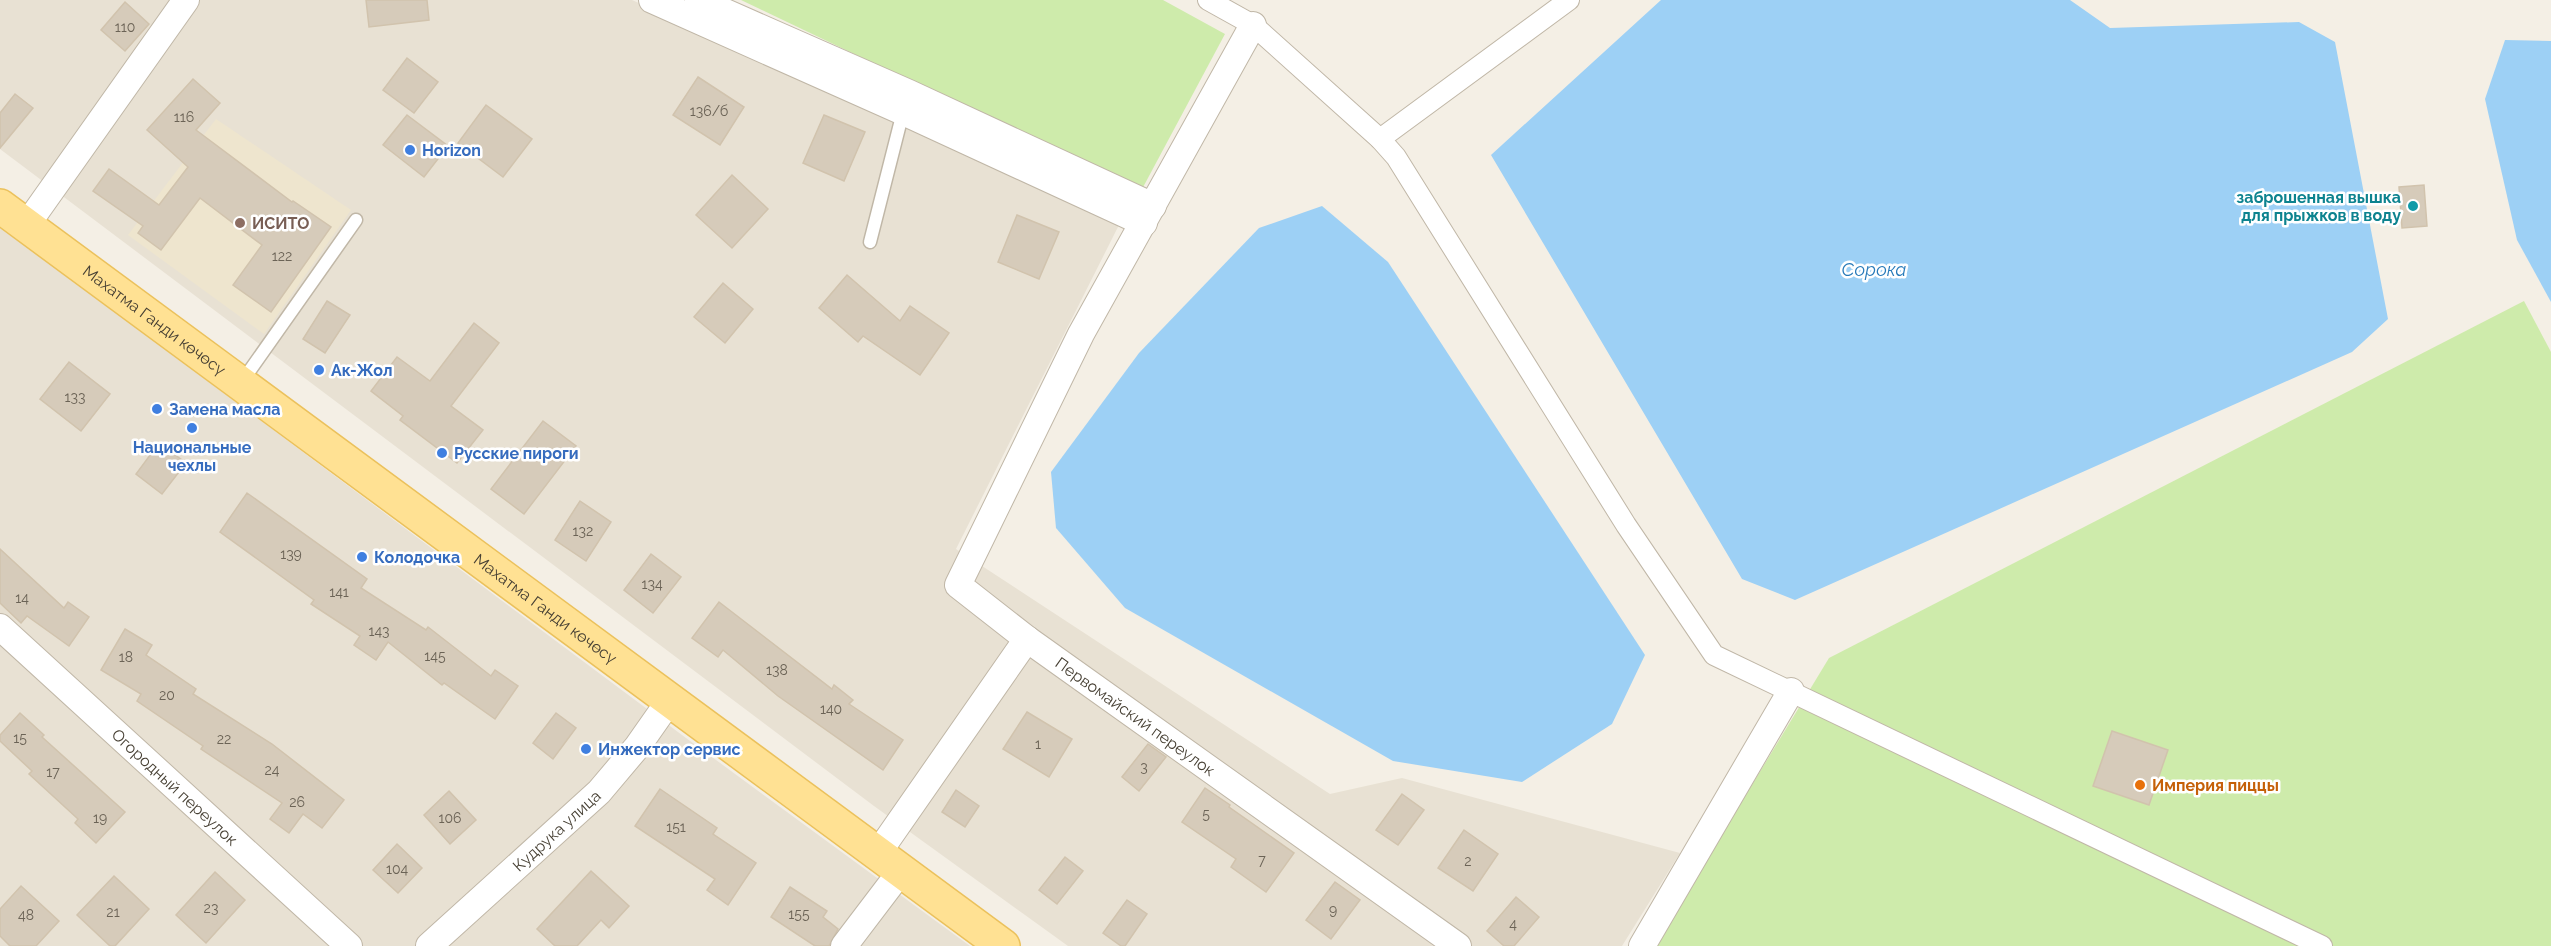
<svg xmlns="http://www.w3.org/2000/svg" width="2551" height="946" viewBox="0 0 2551 946" font-family="Raleway,sans-serif">
	<rect width="100%" height="100%" fill="#f4efe5"/>
	<g fill="#e8e1d3">
		<path d="M0 0H632L1122 219 956 549 1330 794 1402 778 1680 853 1622 946H1068L874 806 0 149Z"/>
		<path d="M0 226 686 738 970 946H0Z"/>
	</g>
	<path fill="#eee5ce" d="M216 119 351 210 264 334 128 235Z"/>
	<g fill="#ceebab">
		<path d="M741 0H1163L1225 34 1141 191Z"/>
		<path d="M2524 301 2551 352V946H1654L1829 658Z"/>
	</g>
	<g fill="#9dd0f5">
		<path d="M1661 0H2070L2110 28 2299 22 2335 42 2388 319 2352 352 1795 600 1742 579 1491 155Z"/>
		<path d="M2505 40 2551 41V302L2517 240 2485 99Z"/>
		<path d="M1322 206 1388 262 1645 655 1612 724 1522 782 1393 761 1125 608 1056 528 1051 472 1139 353 1259 228Z"/>
	</g>
	<g fill="#d6cbba" stroke="#d1c3ad" stroke-width="1.5">
		<path d="M366 0H427L429 20 369 27Z"/>
		<path d="M125 2 149 24 125 51 101 30Z"/>
		<path d="M407 58 438 82 414 113 383 90Z"/>
		<path d="M698 77 744 107 720 145 673 115Z"/>
		<path d="M193 79 220 103 196 130 292 202 293 201 331 227 271 312 233 285 262 245 200 198 161 250 138 233 143 226 93 191 109 169 159 205 188 167 147 130Z"/>
		<path d="M15 94 33 108 0 148V113Z"/>
		<path d="M486 105 532 139 503 177 458 143Z"/>
		<path d="M407 115 448 146 424 177 383 145Z"/>
		<path d="M824 115 865 132 844 181 803 163Z"/>
		<path d="M732 175 768 209 732 248 696 215Z"/>
		<path d="M2424 185 2427 226 2402 228 2399 187Z"/>
		<path d="M1017 215 1059 232 1039 279 998 262Z"/>
		<path d="M847 275 900 321 910 306 949 333 920 375 863 336 858 342 819 308Z"/>
		<path d="M723 283 753 309 725 343 694 317Z"/>
		<path d="M327 301 350 315 325 353 303 339Z"/>
		<path d="M474 323 499 343 451 406 483 430 457 463 400 420 403 416 371 391 397 357 430 381Z"/>
		<path d="M69 362 110 394 81 431 40 399Z"/>
		<path d="M543 421 576 446 524 514 491 489Z"/>
		<path d="M159 443 186 463 162 494 136 474Z"/>
		<path d="M247 493 367 579 361 588 426 630 428 627 491 676 495 670 518 686 495 719 444 683 442 685 388 642 376 660 354 645 360 636 311 604 314 600 220 532Z"/>
		<path d="M580 501 611 522 586 561 555 540Z"/>
		<path d="M0 549 64 608 68 602 89 617 69 646 27 616 21 623 0 603Z"/>
		<path d="M651 554 681 577 653 613 624 590Z"/>
		<path d="M719 602 832 689 834 685 853 700 849 704 903 740 883 770 778 696 723 650 718 657 692 638Z"/>
		<path d="M125 629 152 645 146 655 196 689 193 694 272 744 344 800 322 828 303 814 289 833 270 819 282 803 201 749 203 746 137 701 141 694 101 670Z"/>
		<path d="M1027 712 1072 739 1049 777 1003 749Z"/>
		<path d="M20 713 44 735 42 737 125 812 96 843 75 823 78 819 29 774 32 771 0 741V735Z"/>
		<path d="M556 713 576 728 553 759 533 743Z"/>
		<path d="M2112 731 2168 750 2149 805 2093 786Z"/>
		<path d="M1148 744 1166 757 1139 791 1122 777Z"/>
		<path d="M1205 788 1230 805 1229 807 1294 853 1266 892 1231 867 1236 859 1182 822Z"/>
		<path d="M660 789 717 828 713 834 756 863 728 905 707 890 715 879 635 826Z"/>
		<path d="M956 790 979 806 965 827 942 812Z"/>
		<path d="M449 791 476 820 450 844 424 815Z"/>
		<path d="M1402 794 1424 810 1398 845 1376 830Z"/>
		<path d="M1464 830 1498 854 1473 891 1438 868Z"/>
		<path d="M397 844 422 868 398 893 373 870Z"/>
		<path d="M1065 857 1083 871 1057 904 1039 890Z"/>
		<path d="M591 871 629 906 609 928 601 920 577 946H555L537 929Z"/>
		<path d="M215 872 245 900 206 943 176 915Z"/>
		<path d="M114 876 149 909 115 946H110L77 915Z"/>
		<path d="M1335 882 1360 900 1331 939 1306 920Z"/>
		<path d="M21 886 59 921 36 946H10L0 936V909Z"/>
		<path d="M790 887 827 911 823 917 838 929 829 946H815L771 917Z"/>
		<path d="M1516 897 1539 917 1514 946H1504L1487 931Z"/>
		<path d="M1127 900 1147 914 1125 946H1121L1103 933Z"/>
	</g>
	<g fill="none" stroke-linecap="round" stroke-linejoin="round">
		<g stroke="#c0b7a7" stroke-width="15">
			<g id="service">
				<path d="M870 242 903 112"/>
				<path d="M241 383 356 220"/>
			</g>
		</g>
		<g stroke="#c0b7a7" stroke-width="22">
			<g id="pedestrian">
				<path d="M1208 0 1253 25 1380 139 1396 157 1626 525 1714 655 2322 946"/>
				<path d="M1380 139 1569 0"/>
			</g>
		</g>
		<g stroke="#c0b7a7" stroke-width="28">
			<g id="minor">
				<path d="M652 0 903 112 1144 223"/>
				<path d="M698 0 909 93 1153 206"/>
				<path d="M26 226 186 0"/>
				<path id="s1" d="M0 627 349 946"/>
				<path d="M1027 639 958 585 1081 334 1253 25"/>
				<path id="s2" d="M878 853 1027 639 1458 946"/>
				<path id="s3" d="M429 946 599 792 637 747 670 700"/>
				<path d="M844 946 901 871"/>
				<path d="M1642 946 1791 691"/>
			</g>
		</g>
		<g stroke="#ebc15c" stroke-width="36">
			<g id="primary">
				<path id="s4" d="M0 206 1003 946"/>
			</g>
		</g>
		<use href="#service" stroke="#fff" stroke-width="12"/>
		<use href="#pedestrian" stroke="#fff" stroke-width="20"/>
		<use href="#minor" stroke="#fff" stroke-width="26"/>
		<use href="#primary" stroke="#ffe193" stroke-width="33"/>
	</g>
	<g fill="#3f7fe0" stroke="#fff" stroke-width="2">
		<circle cx="410" cy="150" r="6"/>
		<circle cx="319" cy="370" r="6"/>
		<circle cx="157" cy="409" r="6"/>
		<circle cx="192" cy="428" r="6"/>
		<circle cx="442" cy="453" r="6"/>
		<circle cx="362" cy="557" r="6"/>
		<circle cx="586" cy="749" r="6"/>
	</g>
	<circle fill="#0f9aa8" stroke="#fff" stroke-width="2" cx="2413" cy="206" r="6"/>
	<circle fill="#8d6e63" stroke="#fff" stroke-width="2" cx="240" cy="223" r="6"/>
	<circle fill="#e8710a" stroke="#fff" stroke-width="2" cx="2140" cy="785" r="6"/>
	<g text-anchor="middle" dominant-baseline="central" stroke-width="5" stroke-linejoin="round" paint-order="stroke">
		<g font-size="14" fill="#6b6356">
			<text x="125" y="27">110</text>
			<text x="709" y="111">136/б</text>
			<text x="184" y="117">116</text>
			<text x="282" y="256">122</text>
			<text x="75" y="397">133</text>
			<text x="583" y="531">132</text>
			<text x="291" y="554">139</text>
			<text x="652" y="584">134</text>
			<text x="339" y="592">141</text>
			<text x="22" y="598">14</text>
			<text x="379" y="631">143</text>
			<text x="435" y="656">145</text>
			<text x="126" y="657">18</text>
			<text x="777" y="670">138</text>
			<text x="167" y="695">20</text>
			<text x="831" y="709">140</text>
			<text x="20" y="738">15</text>
			<text x="224" y="739">22</text>
			<text x="1038" y="744">1</text>
			<text x="1144" y="767">3</text>
			<text x="272" y="770">24</text>
			<text x="53" y="772">17</text>
			<text x="297" y="802">26</text>
			<text x="1206" y="814">5</text>
			<text x="100" y="818">19</text>
			<text x="450" y="818">106</text>
			<text x="676" y="827">151</text>
			<text x="1262" y="860">7</text>
			<text x="1468" y="861">2</text>
			<text x="397" y="869">104</text>
			<text x="211" y="908">23</text>
			<text x="1333" y="910">9</text>
			<text x="113" y="912">21</text>
			<text x="799" y="914">155</text>
			<text x="26" y="915">48</text>
			<text x="1513" y="924">4</text>
		</g>
		<g font-size="16" font-weight="bold" fill="#366cbe" stroke="#fff" text-anchor="start">
			<text x="422" y="150">Horizon</text>
			<text x="331" y="370">Ак-Жол</text>
			<text x="169" y="409">Замена масла</text>
			<text x="192" y="447" text-anchor="middle">Национальные<tspan x="192" dy="18">чехлы</tspan></text>
			<text x="454" y="453">Русские пироги</text>
			<text x="374" y="557">Колодочка</text>
			<text x="598" y="749">Инжектор сервис</text>
		</g>
		<g font-size="16" font-weight="bold" fill="#0d838f" stroke="#fff" text-anchor="end">
			<text x="2401" y="197">заброшенная вышка<tspan x="2401" dy="18">для прыжков в воду</tspan></text>
		</g>
		<g font-size="16" font-weight="bold" fill="#785e54" stroke="#fff" text-anchor="start">
			<text x="252" y="223">ИСИТО</text>
		</g>
		<g font-size="16" fill="#474034" stroke="#fff">
			<text stroke="none"><textPath href="#s4" startOffset="192">Махатма Ганди көчөсү</textPath></text>
			<text stroke="none"><textPath href="#s4" startOffset="678">Махатма Ганди көчөсү</textPath></text>
			<text stroke="none"><textPath href="#s2" startOffset="394">Первомайский переулок</textPath></text>
			<text stroke="none"><textPath href="#s1" startOffset="237">Огородный переулок</textPath></text>
			<text stroke="none"><textPath href="#s3" startOffset="172">Кудрука улица</textPath></text>
		</g>
		<g font-size="16" font-weight="bold" fill="#c56008" stroke="#fff" text-anchor="start">
			<text x="2152" y="785">Империя пиццы</text>
		</g>
		<g font-size="18" font-style="italic" fill="#277ab9" stroke="#fff">
			<text x="1874" y="269">Сорока</text>
		</g>
	</g>
</svg>
